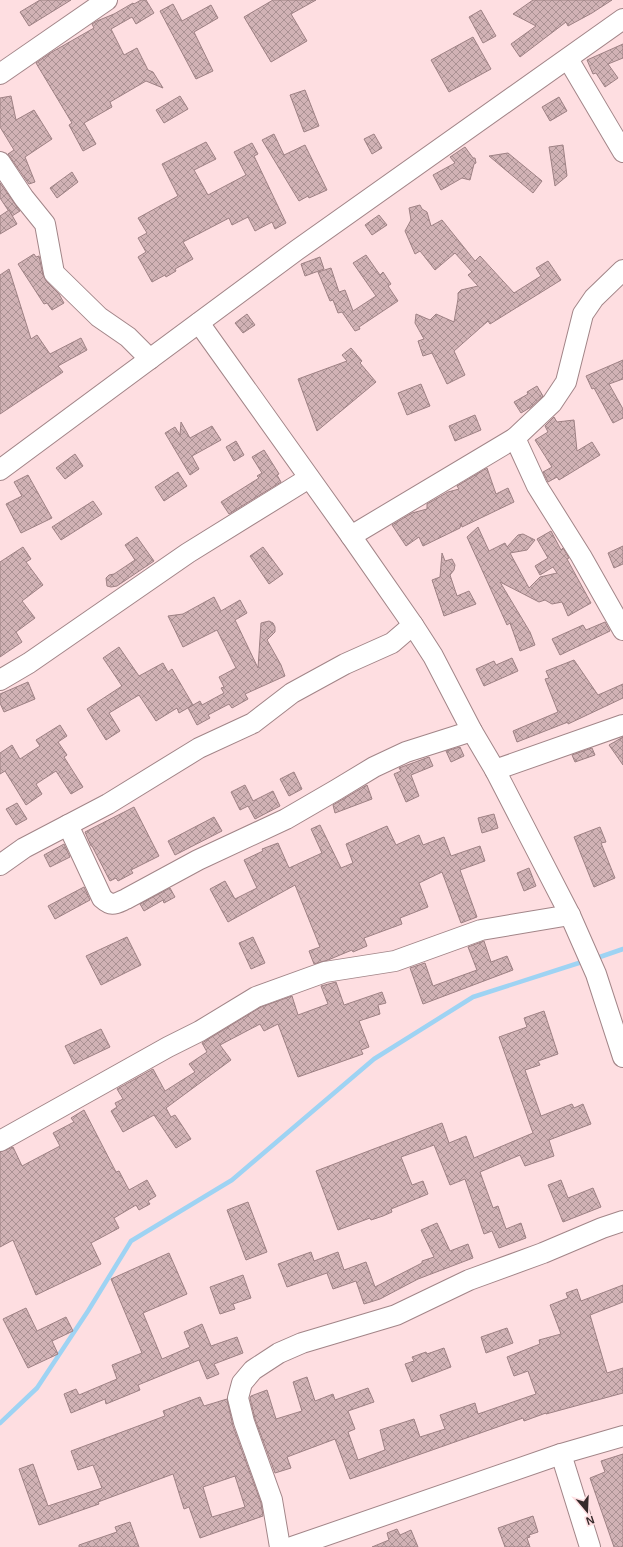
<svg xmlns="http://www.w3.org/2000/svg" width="623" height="1547" viewBox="0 0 623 1547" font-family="Helvetica,sans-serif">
	<defs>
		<pattern id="building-cross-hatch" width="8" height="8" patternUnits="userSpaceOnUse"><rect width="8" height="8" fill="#d1b2b5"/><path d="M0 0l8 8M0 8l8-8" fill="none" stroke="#aa9193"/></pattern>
	</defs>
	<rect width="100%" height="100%" fill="#fedee1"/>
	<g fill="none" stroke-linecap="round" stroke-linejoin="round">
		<g stroke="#9ed3f3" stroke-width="4.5">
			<path d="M594 959 623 949"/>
			<path d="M0 1423 37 1388 88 1311 131 1241 232 1180 374 1059 473 997 585 961"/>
		</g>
	</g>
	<g fill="url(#building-cross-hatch)" stroke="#9e8184" fill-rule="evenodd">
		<path d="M40 0H71L29 26 20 12Z"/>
		<path d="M141 0H146L154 13 136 24 132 17 111 29 124 55 137 48 148 70 153 72 163 88 146 81 110 102 112 107 84 123 96 144 83 151 69 125 72 123 36 63 52 52 94 28 92 24 97 21 114 14 133 3 134 4Z"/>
		<path d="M273 0H316L291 14 307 41 271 62 244 17Z"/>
		<path d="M533 0H612L592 13 568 26 566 22 520 57 511 44 536 26 513 14Z"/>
		<path d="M173 4 182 21 211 5 218 18 194 32 213 71 196 79 160 11Z"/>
		<path d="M481 10 496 36 483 43 469 17Z"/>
		<path d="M473 37 491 69 449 92 431 60Z"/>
		<path d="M623 44V58L608 64 618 78 605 87 596 73 593 74 587 60Z"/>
		<path d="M305 90 319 126 304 132 290 95Z"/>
		<path d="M11 96 16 120 34 110 52 139 25 157 35 182 29 184 8 154 14 150 0 127V98Z"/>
		<path d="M180 96 188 109 164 123 156 110Z"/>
		<path d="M559 97 567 111 550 121 542 107Z"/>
		<path d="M274 134 284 155 305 145 327 190 309 198 308 196 299 201 262 140Z"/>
		<path d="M374 134 382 148 372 154 364 139Z"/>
		<path d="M206 142 216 159 194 170 208 195 246 175 234 152 252 143 258 154 254 156 286 223 275 229 272 222 255 231 248 217 232 225 229 218 183 242 193 259 175 269 176 271 166 277 165 275 152 282 138 257 146 252 138 238 147 233 138 218 178 196 162 164Z"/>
		<path d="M563 145 567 176 555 186 549 147Z"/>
		<path d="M465 147 473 158H475L476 163 474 164 470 180 462 178 441 190 433 175 455 163 450 157Z"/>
		<path d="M508 153 542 181 533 193 489 156Z"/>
		<path d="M72 172 78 182 57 198 50 188Z"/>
		<path d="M0 183 20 211 12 216 0 198Z"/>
		<path d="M420 205 422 209 427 212 431 226 442 220 475 261 480 256 514 293 541 276 536 268 548 261 561 280 490 324 488 321 454 351 465 375 447 384 432 353 423 356 418 341 424 339 415 323 416 314 430 320 436 314 454 322 458 299V293L461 290 478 286 468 275 472 272 455 253 435 270 420 251 415 254 405 231 411 220 409 208Z"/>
		<path d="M9 210 17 224 0 234V216Z"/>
		<path d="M379 215 387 225 372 235 365 225Z"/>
		<path d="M34 254 36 257 39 256 43 275 46 281 59 294 64 303 52 310 47 303 44 304 18 264Z"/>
		<path d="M366 255 380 275 383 272 391 284 388 286 398 301 359 327 360 329 355 331 342 312 338 313 333 300 330 301 318 272 331 268 339 292 345 290 353 311 376 296 353 263Z"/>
		<path d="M320 257 324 269 305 276 301 264Z"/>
		<path d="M9 269 31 339 37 335 50 354 81 338 87 350 58 366 63 372 0 414V275Z"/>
		<path d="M247 314 255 325 243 333 235 323Z"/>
		<path d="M351 348 362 361 360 363 376 382 317 431 298 379 347 361 342 355Z"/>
		<path d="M623 360V379L609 384 623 409V418L613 423 594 388 592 389 586 376Z"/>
		<path d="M421 384 430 406 407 415 398 393Z"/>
		<path d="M537 386 543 396 531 407 521 413 514 402 528 394 527 392Z"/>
		<path d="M475 415 481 430 455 441 449 426Z"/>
		<path d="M554 417 557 422 574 420 577 451 592 442 600 455 559 480 557 477 548 482 543 472 552 467 535 440 548 432 545 426Z"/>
		<path d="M181 422 190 438 212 426 221 440 192 456 199 469 190 475 165 433 175 427 180 435Z"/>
		<path d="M236 441 244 455 234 461 226 447Z"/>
		<path d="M264 450 279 474 277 475 281 482 229 514 221 502 259 478 257 476 262 473 252 457Z"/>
		<path d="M75 454 83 466 65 479 56 468Z"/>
		<path d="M487 468 496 494 508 488 514 502 462 527 461 523 460 528 423 546 419 537 406 546 392 525 412 513 427 509V504L448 492 459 489 457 486Z"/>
		<path d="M178 472 187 486 164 501 155 487Z"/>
		<path d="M28 475 52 518 21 533 6 504 22 496 14 482Z"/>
		<path d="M93 501 102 514 61 540 52 527Z"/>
		<path d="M478 527 489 551 505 543 507 547 518 535 523 534 535 540 527 550 510 553 529 588 540 577 557 573 553 567 540 575 535 566 548 558 537 539 551 531 561 550 563 548 569 558 567 559 591 603 568 616 562 602 552 604 545 600 539 602 500 582 530 632 535 645 520 651 510 623 507 625 467 537Z"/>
		<path d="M137 537 154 561 117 586 111 587 107 586 106 578 109 575 114 574 135 560 125 545Z"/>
		<path d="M623 546V564L614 568 608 553Z"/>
		<path d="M23 547 31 559 26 562 43 585 22 601 35 618 16 632 22 642 0 657V562Z"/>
		<path d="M263 547 283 574 269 584 250 556Z"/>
		<path d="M442 553 445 561 452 559 455 565 454 570 450 575 457 596 469 591 476 604 444 616 432 580 440 577Z"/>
		<path d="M214 597 221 611 240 600 247 613 235 620 258 668 261 623 269 621 273 623 275 627V632L267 640 281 665 285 676 245 694 248 699 232 708 229 704 208 715 210 718 197 725 188 708 200 701 202 705 224 693 221 688 224 687 219 677 236 668 217 630 183 647 168 616 183 614Z"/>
		<path d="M605 622 610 631 560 655 552 639 583 625 586 630Z"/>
		<path d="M119 647 139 676 163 663 168 672 172 669 193 705 179 713 177 708 156 721 139 695 109 713 120 731 106 740 87 709 122 686 103 658Z"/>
		<path d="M512 658 518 671 484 686 476 669 494 661 496 665Z"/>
		<path d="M574 660 598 695 623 684V698L568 724V722L517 742 513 731 558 712 545 679 549 678 546 671Z"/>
		<path d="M28 682 35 699 4 712 0 703V694Z"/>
		<path d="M60 725 67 736 58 742 67 755 64 757 83 787 71 794 56 771 36 784 42 794 26 805 5 771 0 774V753L12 745 20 759 40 746 36 740Z"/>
		<path d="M623 737V765L609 745Z"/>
		<path d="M460 747 464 756 451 762 446 751Z"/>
		<path d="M592 748 595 755 575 762 572 755Z"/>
		<path d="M429 757 433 766 411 775 419 796 406 802 394 774 401 771 399 768Z"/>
		<path d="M294 772 302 789 289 796 280 779Z"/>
		<path d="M245 785 253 801 273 791 280 806 255 819 248 806 240 810 231 792Z"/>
		<path d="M367 785 372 799 335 813 333 805Z"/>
		<path d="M17 803 27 819 16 825 6 809Z"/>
		<path d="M134 807 159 856 131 870 133 873 118 881 116 878 110 881 92 846H91L85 832Z"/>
		<path d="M494 814 498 828 482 833 478 818Z"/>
		<path d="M214 817 222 831 175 855 168 841Z"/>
		<path d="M320 825 341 868 353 863 346 844 387 826 396 845 419 835 423 845 444 837 451 856 480 846 485 861 460 870 477 917 461 923 442 872 419 883 428 907 400 918 402 924 364 938 367 946 353 952 352 950 328 960 314 964 309 951 320 947 295 885 228 922 210 889 225 881 235 899 257 888 244 860 263 851 262 849 278 843 289 868 322 853 311 829Z"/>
		<path d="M600 827 606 842 601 843 615 878 594 887 574 837Z"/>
		<path d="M64 844 70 857 50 867 44 855Z"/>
		<path d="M529 868 536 886 524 891 517 873Z"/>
		<path d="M84 887 90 900 55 919 48 906Z"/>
		<path d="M170 888 175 897 164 903 163 900 144 911 140 904Z"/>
		<path d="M127 937 141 965 101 985 86 956Z"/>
		<path d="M253 937 265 963 251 969 239 943Z"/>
		<path d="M484 941 491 962 507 956 513 970 423 1004 410 968 425 963 433 986 477 970 468 947Z"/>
		<path d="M336 982 344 1005 382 992 386 1003 378 1005 380 1014 359 1021 369 1047 361 1050 363 1054 298 1077 278 1024 264 1031 260 1024 220 1045 231 1060 166 1108 171 1117 175 1115 191 1139 176 1148 154 1115 123 1132 111 1111 117 1107 115 1103 123 1099 117 1089 153 1069 165 1091 195 1072 189 1064 207 1052 202 1043 261 1007 292 996 298 1015 328 1004 321 986Z"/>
		<path d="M544 1011 558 1054 538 1061 540 1065 525 1070 541 1116 572 1104 574 1108 583 1104 591 1124 549 1140 554 1156 525 1166 520 1155 480 1172 493 1208 498 1206 506 1229 521 1223 526 1238 499 1248 492 1231 484 1234 465 1179 450 1185 434 1145 401 1157 412 1185 423 1181 428 1194 391 1209 392 1212 383 1216 371 1220 370 1218 338 1230 316 1171 442 1123 449 1143 466 1136 474 1158 533 1133 499 1037 527 1027 524 1018Z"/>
		<path d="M101 1029 110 1047 74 1064 65 1046Z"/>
		<path d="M84 1110 116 1172 119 1171 129 1190 147 1180 156 1196 148 1201 150 1204 139 1210 136 1205 114 1218 119 1228 91 1243 101 1264 36 1295 13 1240 0 1247V1152L13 1147 22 1166 60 1146 53 1133 74 1122 71 1118Z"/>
		<path d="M561 1180 568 1198 593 1188 601 1207 563 1222 548 1185Z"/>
		<path d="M248 1202 267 1252 246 1260 227 1210Z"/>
		<path d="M437 1223 450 1251 468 1244 473 1258 418 1279 380 1299 364 1304 356 1281 333 1289 327 1273 287 1287 278 1264 311 1252 314 1261 338 1252 344 1270 366 1262 375 1287 422 1263V1261L434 1257 421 1230Z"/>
		<path d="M169 1253 187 1294 143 1313 162 1359 190 1347 184 1332 202 1324 211 1346 237 1337 243 1353 214 1364 219 1374 207 1379 199 1360 138 1385 140 1390 106 1404 105 1399 71 1413 64 1394 76 1389 79 1395 117 1379 112 1365 142 1353 111 1279Z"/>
		<path d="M243 1275 251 1298 233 1304 235 1309 220 1314 210 1287Z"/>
		<path d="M623 1285V1302L590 1315 607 1373 623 1368V1393L546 1414V1413L524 1421 523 1418 350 1479 335 1439 287 1457 291 1468 275 1473 255 1419 250 1398 251 1396 267 1390 276 1419 302 1411 293 1382 307 1377 315 1401 333 1394 335 1400 368 1388 374 1402 348 1411 355 1429 348 1432 358 1460 385 1450 380 1430 414 1419 420 1437 445 1429 440 1415 475 1403 478 1414 536 1394 528 1371 514 1376 507 1357 540 1344 539 1340 561 1334 550 1305 568 1298 566 1293 577 1289 581 1301Z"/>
		<path d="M26 1308 37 1331 66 1317 73 1331 52 1341 58 1354 28 1368 3 1319Z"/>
		<path d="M507 1328 513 1343 486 1353 481 1337Z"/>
		<path d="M444 1348 451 1367 412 1382 405 1364 414 1361 412 1357 426 1352 427 1354Z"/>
		<path d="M200 1397 204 1406 227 1399 233 1426 261 1503 263 1516 200 1538 189 1507 184 1509 173 1474 98 1502 99 1504 39 1525 19 1469 33 1464 48 1506 102 1488 93 1465 78 1470 71 1451 165 1416 163 1411ZM235 1476 245 1507 212 1517 203 1487Z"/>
		<path d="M623 1454V1547H614L590 1478 605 1472 601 1461Z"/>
		<path d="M533 1516 538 1532 529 1535 530 1537 527 1538 530 1547H505L498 1528Z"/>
		<path d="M130 1522 139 1547H79V1545L117 1532 115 1527Z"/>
		<path d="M397 1529 400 1535 411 1530 418 1547H372L389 1540 387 1533Z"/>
	</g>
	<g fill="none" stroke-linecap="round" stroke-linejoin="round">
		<g stroke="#a28588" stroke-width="22">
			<g id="minor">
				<path d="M568 59 623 152"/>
				<path d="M0 74 107 0"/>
				<path d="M0 162 24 198 45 224 54 273 99 317 128 337 150 359"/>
				<path d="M199 323 351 536 413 625 433 656 472 731 495 770 570 915 596 974 623 1057"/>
				<path d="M515 438 537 486 581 556 623 630"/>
				<path d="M0 470 297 250 623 19"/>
				<path d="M351 536 515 438 552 403 566 382 583 314 594 298 623 270"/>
				<path d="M0 680 29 663 188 553 309 478"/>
				<path d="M495 770 623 725"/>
				<path d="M68 825 102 898C112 907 115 904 126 899L198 860 286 819 336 790 374 767 406 752 472 731"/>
				<path d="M0 865 24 848 108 804 199 748 253 723 292 693 345 664 392 643 413 625"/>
				<path d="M0 1141 168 1047 200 1031 256 997 325 972 395 961 481 930 570 915"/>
				<path d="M561 1454 590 1547"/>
				<path d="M280 1547 272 1500 244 1422 238 1398 242 1383 253 1370 279 1353 302 1343 396 1315 469 1280 543 1253 602 1228 623 1221"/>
				<path d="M292 1547 561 1454 623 1436"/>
			</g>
		</g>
		<use href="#minor" stroke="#fff" stroke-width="20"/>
	</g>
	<g transform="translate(587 1511) rotate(161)" stroke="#fedee1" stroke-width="3" paint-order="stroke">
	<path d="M0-3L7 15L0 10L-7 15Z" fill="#35292a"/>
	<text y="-6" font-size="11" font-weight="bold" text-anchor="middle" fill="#35292a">N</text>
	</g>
</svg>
